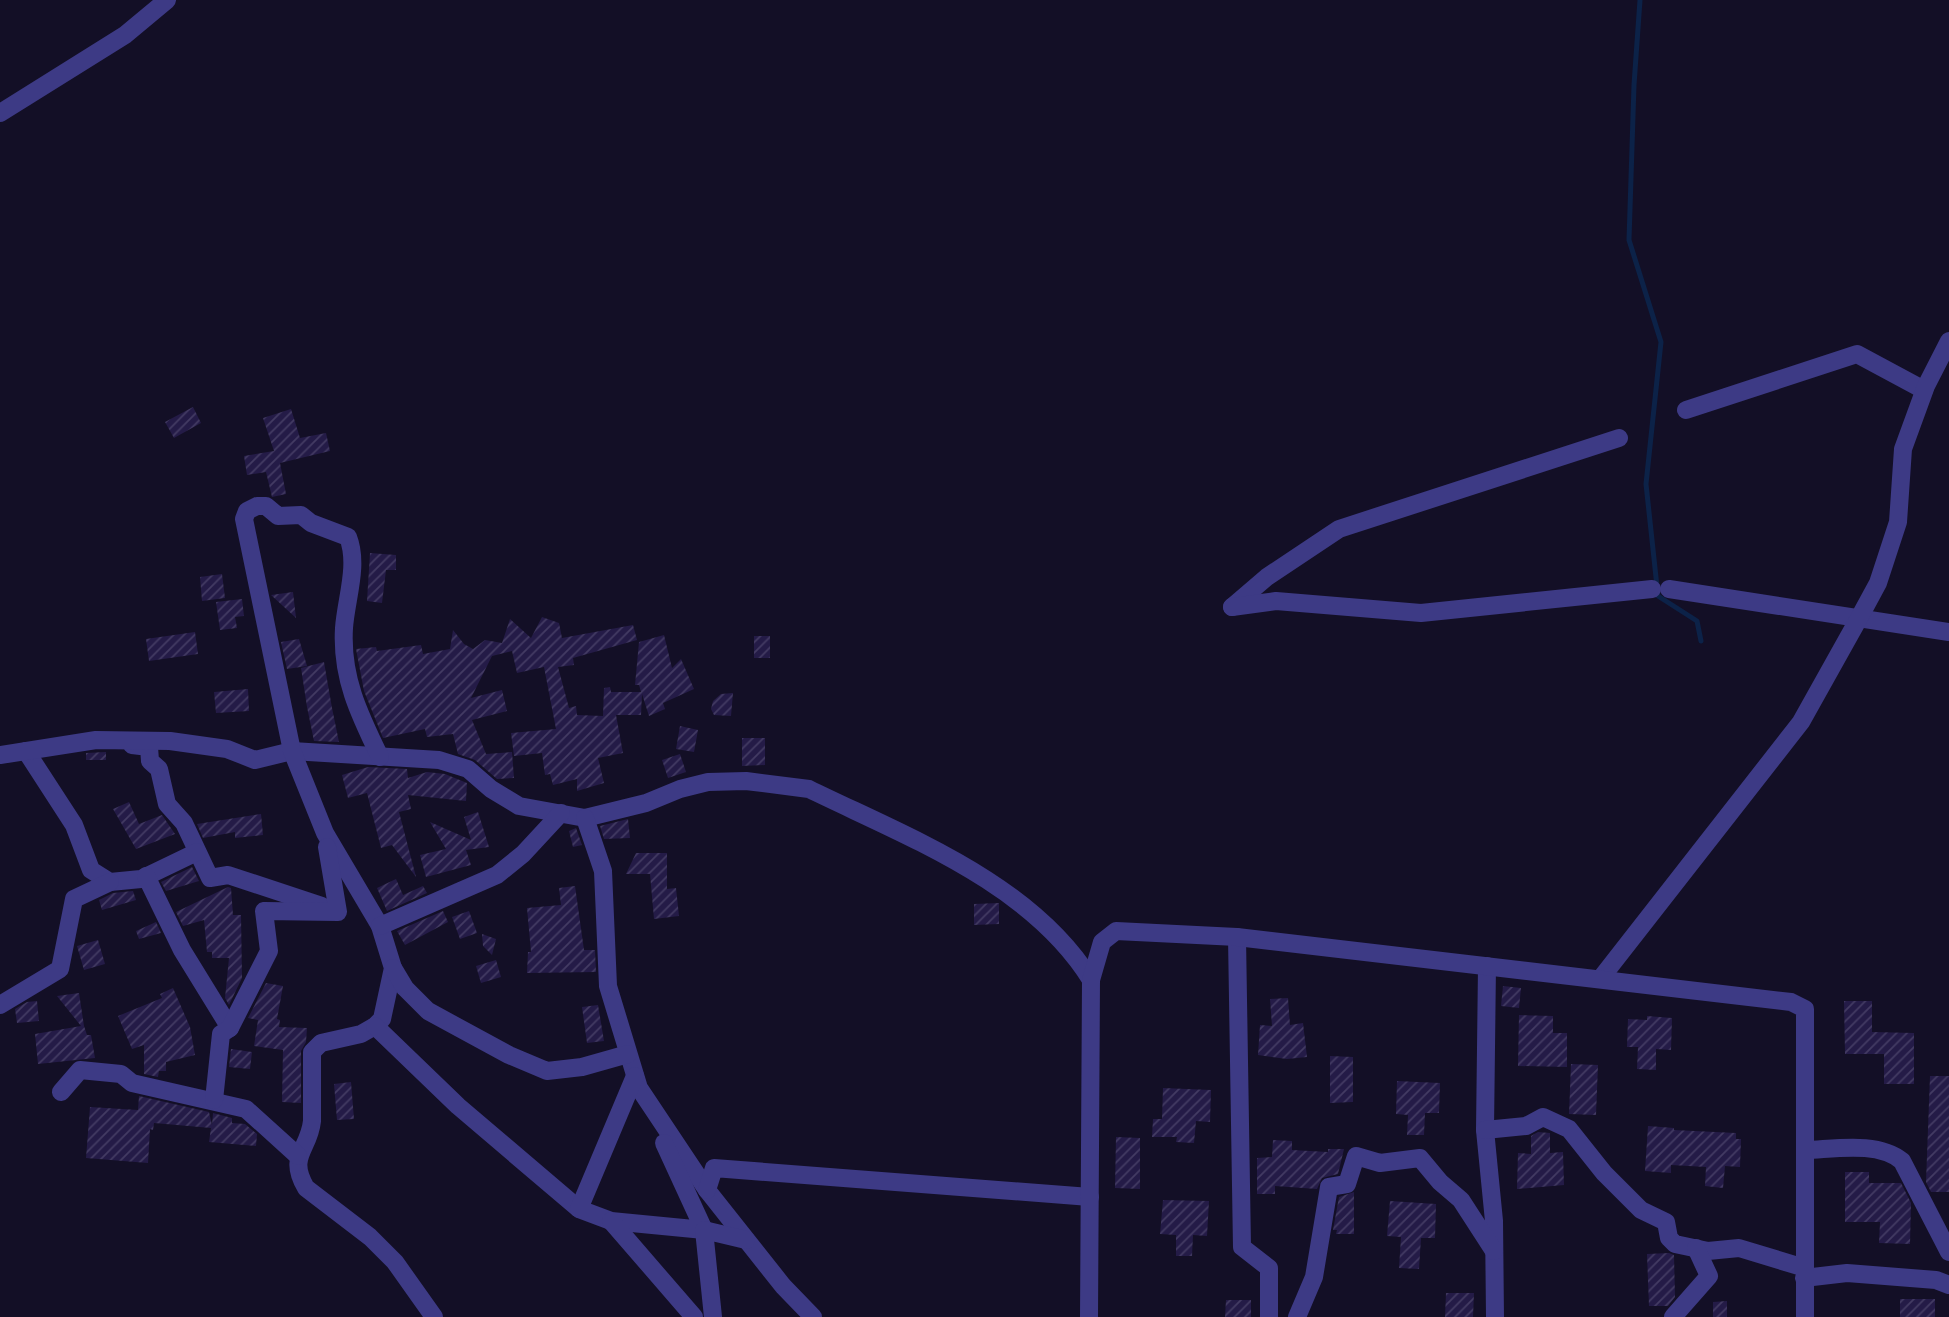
<svg xmlns="http://www.w3.org/2000/svg" width="1949" height="1317" viewBox="0 0 1949 1317" font-family="Cabin,sans-serif">
	<defs>
		<pattern id="building-hatch" width="6" height="6" patternUnits="userSpaceOnUse" patternTransform="scale(1.75)"><rect width="6" height="6" fill="#241b47"/><path d="M-1 1l2-2M0 6l6-6M5 7l2-2" fill="none" stroke="#433b63"/></pattern>
	</defs>
	<rect width="100%" height="100%" fill="#130f26"/>
	<g fill="none" stroke-linecap="round" stroke-linejoin="round">
		<path stroke="#0c2248" stroke-width="5" d="M1640 0 1634 85 1629 240 1661 342 1646 484 1658 596 1697 621 1701 641"/>
	</g>
	<g fill="url(#building-hatch)">
		<path d="M193 407 201 423 174 438 165 422Z"/>
		<path d="M291 409 300 438 326 433 330 451 280 463 286 494 272 497 266 472 247 475 244 456 274 451 263 418Z"/>
		<path d="M370 553 396 555V570H386L382 603 367 601Z"/>
		<path d="M222 574 225 598 202 601 200 577Z"/>
		<path d="M293 592 296 618 271 595Z"/>
		<path d="M242 599 244 616 235 617 237 628 220 630 216 602Z"/>
		<path d="M542 617 559 623 562 638 633 625 637 640 573 658 574 665 558 667 569 708 576 706 577 715 603 716 604 688 610 687 611 692H641L639 685H635L639 642 664 635 672 668 681 659 694 689 663 703 665 709 649 716 642 694 641 715H616L623 753 598 758 604 783 577 791V779L553 785 550 774 545 775 542 753 514 756 511 733 556 729 544 667 517 673 512 651 492 656 471 698 502 690 507 711 472 720 486 754 512 752 514 778 497 779 475 760 458 754 453 734 427 737 425 729 383 738 364 691 356 649 376 647 377 651 421 645 423 654 450 649 453 630 464 644 473 649 485 640 502 643 510 619 531 638Z"/>
		<path d="M195 632 198 654 149 661 146 639Z"/>
		<rect x="754" y="636" width="16" height="22"/>
		<path d="M299 639 307 666 287 669 281 642Z"/>
		<path d="M324 662 332 708 339 742 314 741 307 707 301 668Z"/>
		<path d="M248 689 249 711 216 713 214 692Z"/>
		<path d="M733 693 731 716 714 715 711 709 713 701 721 694Z"/>
		<path d="M680 726 698 730 694 752 676 749Z"/>
		<path d="M742 738H765V765L742 766Z"/>
		<path d="M106 752V760H86V753Z"/>
		<path d="M680 754 686 772 668 778 662 760Z"/>
		<path d="M368 767 407 769 408 778 427 772 445 774 467 783 466 801 408 795 411 809 399 812 416 877 392 845 381 848 367 793 348 798 342 775Z"/>
		<path d="M129 802 139 824 162 815 175 834 136 849 113 809Z"/>
		<path d="M478 812 489 847 466 850 471 865 426 877 420 855 446 849 430 822 471 840 464 817Z"/>
		<path d="M261 814 263 835 235 838V832L203 838 197 824Z"/>
		<path d="M628 819 630 838 604 839 600 826Z"/>
		<path d="M576 828 582 845 573 847 569 831Z"/>
		<path d="M636 853H667V889L676 888 679 916 654 919 650 874H626Z"/>
		<path d="M192 867 199 881 166 891 161 882Z"/>
		<path d="M396 879 403 895 423 886 427 893 387 911 377 888Z"/>
		<path d="M575 886 584 950H595L596 972 527 973 528 952H531L527 908 561 905 559 888Z"/>
		<path d="M228 887 231 888 233 915H241L242 978 229 1005 225 998 229 958H212V952H207L204 920 183 926 176 912Z"/>
		<path d="M133 891 136 900 102 910 99 900 113 893Z"/>
		<path d="M999 903V924L974 925V904Z"/>
		<path d="M443 911 448 922 405 945 397 931Z"/>
		<path d="M469 911 477 933 460 939 452 917Z"/>
		<path d="M156 922 161 933 139 939 136 931Z"/>
		<path d="M482 934 496 939 492 955 483 946Z"/>
		<path d="M98 940 105 964 84 970 77 946Z"/>
		<path d="M496 960 501 977 481 983 476 966Z"/>
		<path d="M266 983 283 986 277 1019 280 1020 279 1027 307 1028 306 1042 301 1051V1103L282 1102 283 1050 254 1046 258 1020 248 1018Z"/>
		<path d="M1503 986 1521 988 1519 1008 1501 1006Z"/>
		<path d="M173 988 190 1027 195 1055 166 1062V1071H159L158 1077 144 1074V1045L132 1049 118 1016 162 998 160 994Z"/>
		<path d="M79 993 84 1026 87 1035H91L95 1058 38 1064 35 1034 81 1026 57 996Z"/>
		<path d="M1288 998 1290 1025 1303 1023 1307 1057 1287 1059 1258 1055 1260 1025 1272 1026 1270 999Z"/>
		<path d="M37 1001 39 1021 17 1023 15 1009 27 1002Z"/>
		<path d="M1844 1001H1872V1032L1914 1033V1084H1884V1054H1845Z"/>
		<path d="M598 1005 604 1041 587 1043 582 1007Z"/>
		<path d="M1519 1015 1553 1016V1033H1567V1067L1518 1066Z"/>
		<path d="M1647 1016 1672 1018 1671 1050 1656 1049V1070L1637 1069 1638 1047H1627L1628 1019 1647 1020Z"/>
		<path d="M231 1049 252 1052 250 1069 229 1067Z"/>
		<path d="M1330 1056 1353 1057V1102L1330 1103Z"/>
		<path d="M1571 1064 1598 1065 1596 1115 1569 1114Z"/>
		<path d="M1930 1076H1949V1192H1931L1926 1182Z"/>
		<path d="M1397 1081 1440 1083 1439 1113H1425L1424 1135H1407L1408 1115 1396 1114Z"/>
		<path d="M351 1082 354 1119 337 1120 334 1084Z"/>
		<path d="M1163 1088 1211 1090 1210 1122 1196 1121 1194 1143 1176 1142 1177 1137H1152L1153 1119H1162Z"/>
		<path d="M139 1096 209 1112 212 1125 213 1113 232 1118V1123L245 1124 257 1134 256 1146 209 1142 211 1128 154 1123 153 1130 150 1129 148 1163 86 1158 90 1107 138 1110Z"/>
		<path d="M1648 1126 1674 1128V1130L1736 1133V1139H1741L1740 1167 1725 1166 1723 1188 1705 1186 1706 1167 1671 1165V1173L1645 1171Z"/>
		<path d="M1538 1132 1550 1133V1153L1563 1152 1564 1185 1517 1189 1518 1153 1531 1154V1136Z"/>
		<path d="M1116 1137 1140 1138V1189L1115 1188Z"/>
		<path d="M1273 1140 1292 1141V1150L1328 1152V1149H1344L1338 1174 1322 1178 1317 1189 1275 1186V1194H1257V1158L1272 1157Z"/>
		<path d="M1845 1172H1869V1183H1901L1911 1203 1910 1244 1879 1243 1880 1222H1845Z"/>
		<path d="M1354 1192V1234H1336L1337 1230H1333L1339 1197Z"/>
		<path d="M1163 1200 1209 1201 1207 1236 1193 1235 1192 1256H1176V1235L1160 1234Z"/>
		<path d="M1390 1201 1436 1204 1435 1238H1421L1419 1269 1399 1268 1401 1237 1387 1236Z"/>
		<path d="M1669 1253 1674 1255 1675 1297 1668 1306H1649L1647 1254Z"/>
		<path d="M1446 1293H1474L1473 1317H1445Z"/>
		<rect x="1900" y="1299" width="35" height="18"/>
		<path d="M1226 1300H1251V1317H1225Z"/>
		<path d="M1727 1301V1317H1713V1302Z"/>
	</g>
	<g fill="none" stroke-linecap="round" stroke-linejoin="round">
		<g stroke="#3d3a85" stroke-width="18">
			<path d="M0 113 125 35 167 0"/>
			<path d="M1686 410 1857 354 1924 390"/>
			<path d="M1669 589 1949 632"/>
			<path d="M1232 607 1267 577 1339 529 1619 438"/>
			<path d="M1232 607 1276 601 1421 613 1652 589"/>
			<path d="M132 745 149 747 150 761 159 769 167 804 184 823 210 878 228 875 322 906"/>
			<path d="M26 751 74 825 91 870 110 882 141 879 197 852"/>
			<path d="M0 755 96 740 170 741 227 749 255 760 292 751 439 760 468 769 491 789 519 806 585 818 646 803 680 789 708 782 746 781 809 789C907 837 1031 883 1091 980"/>
			<path d="M380 757C359 714 341 677 344 628 346 599 359 565 348 537L311 523 301 515 278 516 266 506H257L247 511 244 519 292 751 325 833 380 926 393 968 382 1019 375 1026 361 1034 321 1043 312 1052V1121C309 1150 287 1156 306 1188L370 1237 395 1262 434 1317"/>
			<path d="M585 818 603 871 608 986 639 1088 707 1190 783 1286 813 1317"/>
			<path d="M146 876 182 950 230 1028"/>
			<path d="M380 926 497 875 523 854 561 813"/>
			<path d="M1237 937 1242 1247 1269 1268V1317"/>
			<path d="M1487 966 1485 1130 1494 1221 1495 1317"/>
			<path d="M393 968 405 988 428 1011 509 1055 547 1071 582 1067 628 1054"/>
			<path d="M1601 978 1801 722 1858 620 1878 583 1898 522 1903 449 1926 386 1949 341"/>
			<path d="M0 1005 60 969 74 899 110 882"/>
			<path d="M375 1026 458 1106 579 1209"/>
			<path d="M635 1076 579 1209 611 1221 704 1230 664 1143"/>
			<path d="M61 1092 80 1070 121 1074 132 1083 246 1109 298 1156"/>
			<path d="M214 1100 221 1034 230 1028 269 951 264 911 338 912 327 847"/>
			<path d="M1485 1130 1526 1126 1543 1117 1569 1129 1604 1173 1641 1210 1666 1222 1669 1238 1675 1244 1708 1251 1739 1248 1805 1268"/>
			<path d="M1806 1150C1835 1149 1878 1141 1902 1161L1949 1252"/>
			<path d="M707 1190 714 1168 1090 1197"/>
			<path d="M611 1221 694 1317"/>
			<path d="M1804 1278 1847 1273 1936 1280 1949 1285"/>
			<path d="M713 1317 704 1230 746 1240"/>
			<path d="M1089 1317 1091 980 1102 942 1116 931 1237 937 1791 1002 1805 1009V1317"/>
			<path d="M1297 1317 1314 1277 1329 1187 1347 1184 1356 1156 1380 1163 1420 1158 1440 1182 1461 1200 1494 1251"/>
			<path d="M1673 1317 1709 1276 1696 1248"/>
		</g>
	</g>
</svg>
